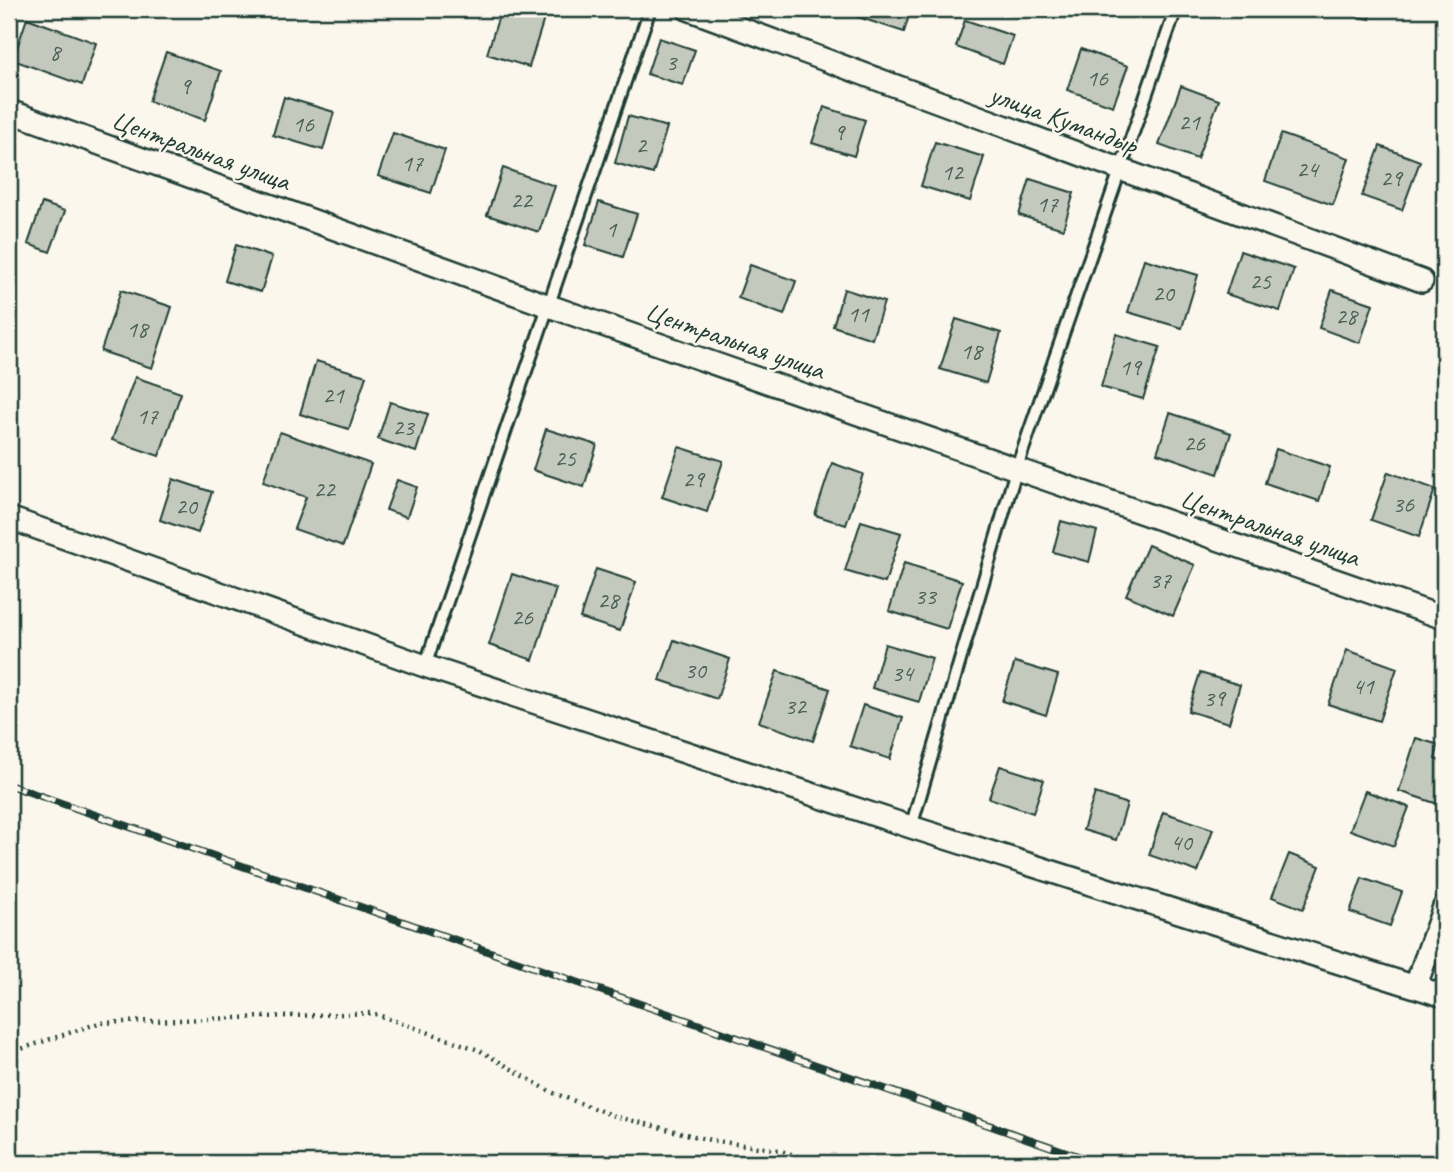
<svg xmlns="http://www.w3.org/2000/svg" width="1453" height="1172" viewBox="0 0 1453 1172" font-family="Caveat,sans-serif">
	<rect width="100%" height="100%" fill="#fbf7ec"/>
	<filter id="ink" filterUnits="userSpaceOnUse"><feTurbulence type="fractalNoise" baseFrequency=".0143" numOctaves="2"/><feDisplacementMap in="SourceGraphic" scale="14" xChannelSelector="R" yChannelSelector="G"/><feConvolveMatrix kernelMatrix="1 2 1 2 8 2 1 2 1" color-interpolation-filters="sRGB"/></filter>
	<g filter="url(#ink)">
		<g fill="#c4c9be" stroke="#1f3d34" stroke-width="2">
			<path d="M501 9H547L529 67 487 54Z"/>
			<path d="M854 9H911L904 32 852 15Z"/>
			<path d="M1327 9H1372L1370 19Z"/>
			<path d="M27 18 96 43 82 85 13 60Z"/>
			<path d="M965 20 1013 36 1003 64 956 47Z"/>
			<path d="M659 38 695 50 683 85 647 74Z"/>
			<path d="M1081 49 1128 66 1113 106 1067 90Z"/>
			<path d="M166 52 221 71 205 120 149 101Z"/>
			<path d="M1181 86 1219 100 1197 159 1159 145Z"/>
			<path d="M284 97 334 112 323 150 273 135Z"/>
			<path d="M824 107 865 120 854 156 812 143Z"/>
			<path d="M628 116 667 127 653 174 615 163Z"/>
			<path d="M393 133 445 150 431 193 378 176Z"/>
			<path d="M1281 134 1349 158 1333 205 1265 181Z"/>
			<path d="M935 142 984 157 970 201 921 186Z"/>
			<path d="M1380 146 1420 161 1402 210 1362 196Z"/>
			<path d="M503 168 555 186 539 232 487 215Z"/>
			<path d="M1030 179 1074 193 1063 229 1019 215Z"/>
			<path d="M599 202 637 214 623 257 585 245Z"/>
			<path d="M42 203 65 211 50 252 28 244Z"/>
			<path d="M236 245 272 257 261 292 225 281Z"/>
			<path d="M1240 251 1294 269 1280 311 1226 294Z"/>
			<path d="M1144 259 1198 275 1182 328 1128 312Z"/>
			<path d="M750 265 796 281 784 315 738 298Z"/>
			<path d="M844 289 884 302 872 339 833 326Z"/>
			<path d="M121 290 172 307 152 368 101 351Z"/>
			<path d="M1332 290 1373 304 1360 343 1319 328Z"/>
			<path d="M956 319 1001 333 986 383 940 369Z"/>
			<path d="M1116 334 1160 347 1143 399 1101 387Z"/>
			<path d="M316 361 366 376 349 429 300 414Z"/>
			<path d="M135 377 181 393 159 456 112 440Z"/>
			<path d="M390 402 428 414 416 452 378 439Z"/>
			<path d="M1170 413 1231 433 1218 474 1157 453Z"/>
			<path d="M546 429 597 445 584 487 533 470Z"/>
			<path d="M280 432 371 464 343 546 294 529 306 497 263 482Z"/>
			<path d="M679 447 723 461 707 512 662 497Z"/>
			<path d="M1276 449 1330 467 1319 501 1265 483Z"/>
			<path d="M832 463 863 474 846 525 815 515Z"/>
			<path d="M1388 472 1435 489 1419 537 1371 520Z"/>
			<path d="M173 479 212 492 198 533 160 520Z"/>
			<path d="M397 480 417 487 407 517 386 510Z"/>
			<path d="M861 521 901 533 885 583 845 571Z"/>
			<path d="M1061 521 1097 531 1089 562 1053 552Z"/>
			<path d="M1148 545 1195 565 1173 616 1126 595Z"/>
			<path d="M904 563 962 581 947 629 889 611Z"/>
			<path d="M596 569 636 582 620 631 580 618Z"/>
			<path d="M512 574 556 589 533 660 489 645Z"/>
			<path d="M674 640 730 659 717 699 660 680Z"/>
			<path d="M885 644 932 658 919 702 872 688Z"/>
			<path d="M1347 650 1397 668 1379 721 1328 704Z"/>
			<path d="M1015 662 1058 675 1046 715 1002 701Z"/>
			<path d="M777 671 830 689 813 741 759 722Z"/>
			<path d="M1200 673 1240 685 1229 723 1188 711Z"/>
			<path d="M863 705 903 718 890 759 850 746Z"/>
			<path d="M1416 738 1439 745 1435 759 1444 762V806L1399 791Z"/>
			<path d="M1000 766 1044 780 1033 813 989 798Z"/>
			<path d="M1365 791 1409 807 1394 846 1350 830Z"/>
			<path d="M1095 793 1127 804 1116 840 1083 830Z"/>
			<path d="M1163 812 1213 829 1198 872 1149 855Z"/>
			<path d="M1289 854 1320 866 1303 909 1272 897Z"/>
			<path d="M1362 878 1402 892 1390 926 1350 912Z"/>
		</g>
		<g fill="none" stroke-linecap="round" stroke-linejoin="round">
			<g stroke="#1f3d34" stroke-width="16">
				<g id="lane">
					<path d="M425 666 650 9"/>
					<path d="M911 827 1017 467 1176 9"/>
				</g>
			</g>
			<g stroke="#1f3d34" stroke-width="26">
				<g id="street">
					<path d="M688 9 1422 281"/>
					<path d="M9 111 549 306 1444 618"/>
					<path d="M9 518 425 666 911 827 1444 996"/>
					<path d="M1416 985 1444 907"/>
				</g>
			</g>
			<path stroke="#1f3d34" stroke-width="4.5" stroke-dasharray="2 5" stroke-linecap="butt" d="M9 1053 99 1023 372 1013 479 1050 551 1092 614 1116 710 1140 778 1150 819 1163"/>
			<use href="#lane" stroke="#fbf7ec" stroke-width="10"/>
			<use href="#street" stroke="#fbf7ec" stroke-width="21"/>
			<g stroke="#1f3d34" stroke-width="8">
				<path id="rail" d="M9 785 1098 1163"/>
			</g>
			<use href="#rail" stroke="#fbf7ec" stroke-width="5" stroke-dasharray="16" stroke-linecap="butt"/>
		</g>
	</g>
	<g text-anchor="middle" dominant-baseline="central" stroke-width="5" stroke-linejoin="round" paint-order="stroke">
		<g font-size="24" fill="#486056">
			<text x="55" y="52">8</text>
			<text x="671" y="62">3</text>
			<text x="1097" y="78">16</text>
			<text x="185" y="86">9</text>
			<text x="1189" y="122">21</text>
			<text x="303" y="124">16</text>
			<text x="839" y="132">9</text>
			<text x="641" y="145">2</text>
			<text x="412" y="163">17</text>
			<text x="1307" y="169">24</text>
			<text x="952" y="172">12</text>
			<text x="1391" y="178">29</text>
			<text x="521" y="200">22</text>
			<text x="1047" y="204">17</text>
			<text x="611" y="229">1</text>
			<text x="1260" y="281">25</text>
			<text x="1163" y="293">20</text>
			<text x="858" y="314">11</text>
			<text x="1346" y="316">28</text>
			<text x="137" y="329">18</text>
			<text x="971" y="351">18</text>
			<text x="1130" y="367">19</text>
			<text x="333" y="395">21</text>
			<text x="147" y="416">17</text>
			<text x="403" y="427">23</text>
			<text x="1194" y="443">26</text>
			<text x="565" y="458">25</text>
			<text x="693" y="479">29</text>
			<text x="324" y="489">22</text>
			<text x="1403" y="504">36</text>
			<text x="186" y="506">20</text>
			<text x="1160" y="580">37</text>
			<text x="925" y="596">33</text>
			<text x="608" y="600">28</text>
			<text x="522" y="617">26</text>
			<text x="695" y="670">30</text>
			<text x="902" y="673">34</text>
			<text x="1363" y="686">41</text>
			<text x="1214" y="698">39</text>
			<text x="795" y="706">32</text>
			<text x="1181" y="842">40</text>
		</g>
		<g font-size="28" fill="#1f3d34" stroke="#fbf7ec">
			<text transform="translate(1064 119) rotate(20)">улица Кумандыр</text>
			<text transform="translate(201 150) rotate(20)">Центральная улица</text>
			<text transform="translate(735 340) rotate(19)">Центральная улица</text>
			<text transform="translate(1270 527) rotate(19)">Центральная улица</text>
		</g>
	</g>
	<rect width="1453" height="1172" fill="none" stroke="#fbf7ec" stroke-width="35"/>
	<rect x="18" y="18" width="1418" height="1137" fill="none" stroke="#1f3d34" stroke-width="2.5" filter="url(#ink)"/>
</svg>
